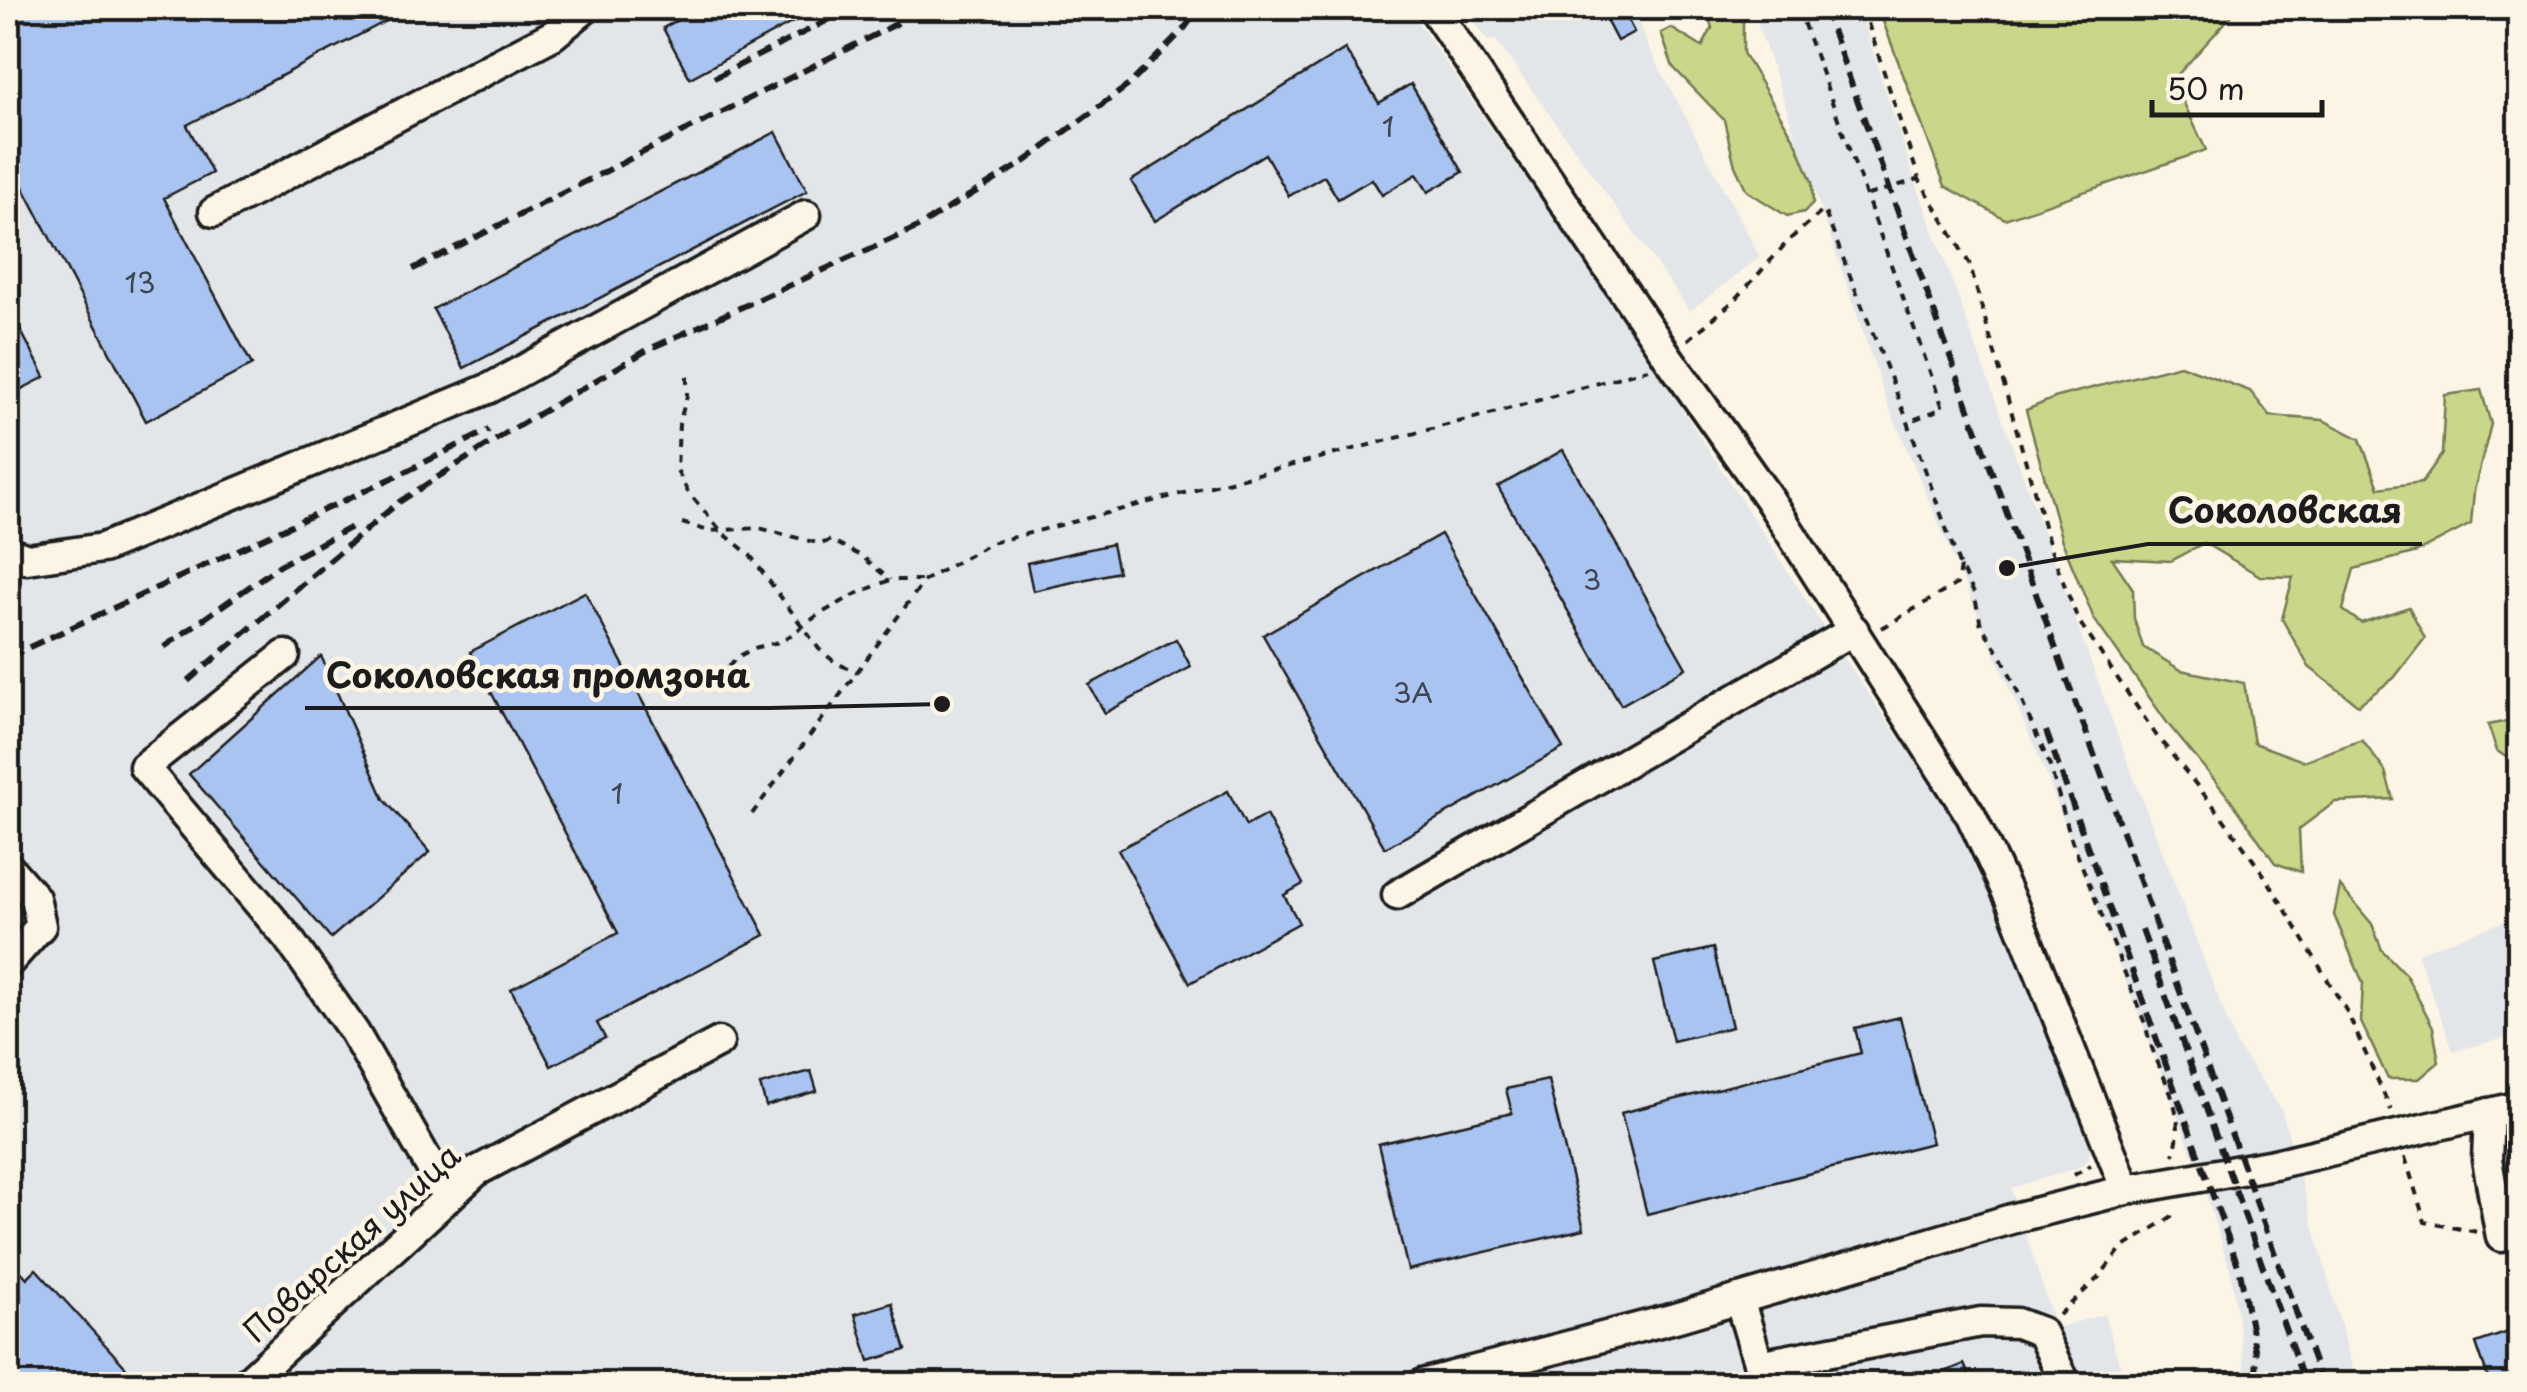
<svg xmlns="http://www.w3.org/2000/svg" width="2527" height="1392" viewBox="0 0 2527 1392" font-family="'Playpen Sans',sans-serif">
	<rect width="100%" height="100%" fill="#fcf5e5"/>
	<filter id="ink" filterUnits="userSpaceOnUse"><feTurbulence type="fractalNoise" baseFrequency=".01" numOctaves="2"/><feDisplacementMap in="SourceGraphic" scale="20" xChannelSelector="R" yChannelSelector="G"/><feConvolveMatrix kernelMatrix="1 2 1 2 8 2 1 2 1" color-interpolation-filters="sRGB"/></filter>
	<g filter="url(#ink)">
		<g fill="#e3e6e9">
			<path d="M8 8H1408L1632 332 1842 655 1958 824 1987 886 2046 1034 2061 1061 2090 1149 2088 1159 2078 1168 2011 1188 2056 1328 2104 1314 2126 1384H8Z"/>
			<path d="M1462 8H1632L1650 50 1760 257 1690 311 1496 40H1487Z"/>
			<path d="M1752 8H1859L1910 166 2116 731 2237 1046 2282 1111 2357 1384H2247L2231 1273 2195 1161 2043 767 1888 405Z"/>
			<path d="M2519 916V1035L2453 1051 2417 953Z"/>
		</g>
		<g fill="#cad689" stroke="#737952" stroke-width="2.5">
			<path d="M1706 8H1743V53L1796 142 1812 182 1813 203 1804 212 1787 216 1747 191 1735 166 1724 120 1673 67 1661 33 1671 28 1702 47 1712 28Z"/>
			<path d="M1878 8H2221L2232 15 2173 80 2206 150 2005 219 1945 186Z"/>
			<path d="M2180 365 2250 391 2270 416 2323 420 2360 439 2379 488 2422 482 2442 454 2445 395 2481 390 2491 424 2474 491 2471 524 2417 552 2354 569 2343 610 2361 623 2409 607 2425 638 2394 678 2358 705 2309 667 2282 619 2293 577 2260 576 2204 543 2170 561 2112 558 2133 589 2134 619 2143 647 2181 670 2244 683 2254 743 2303 761 2362 740 2385 771 2393 799 2335 802 2299 829 2301 872 2275 863 2231 800 2168 724 2094 619 2062 541 2026 410 2057 397Z"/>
			<path d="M2519 719 2520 720 2519 766 2497 751 2488 725Z"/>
			<path d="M2340 886 2372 924 2382 950 2406 975 2433 1027 2439 1062 2419 1079H2388L2361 1022 2363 983 2334 915Z"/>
		</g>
		<g fill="#a9c4f1" stroke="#1c1c1c" stroke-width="2.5">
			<path d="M8 8H411L187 125 212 173 164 198 252 365 146 421 8 158Z"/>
			<path d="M700 8H819L690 78 663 28Z"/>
			<path d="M1623 11 1634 32 1617 41 1606 20Z"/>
			<path d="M1345 49 1379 103 1411 84 1463 172 1428 192 1417 174 1382 195 1372 179 1338 199 1324 176 1289 196 1265 154 1155 221 1131 181Z"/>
			<path d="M776 132 807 191 464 368 433 309Z"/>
			<path d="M8 306 45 377 8 396Z"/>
			<path d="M1563 450 1686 668 1621 705 1498 487Z"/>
			<path d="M1441 534 1563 748 1385 848 1263 635Z"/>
			<path d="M1112 544 1118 572 1033 591 1027 563Z"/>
			<path d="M585 592 765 935 597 1023 605 1038 551 1066 511 989 618 933 470 652Z"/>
			<path d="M1176 639 1191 667 1105 713 1089 685Z"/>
			<path d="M321 656 384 799 430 852 331 938 189 774Z"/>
			<path d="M1228 791 1246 826 1266 815 1303 884 1284 895 1299 923 1190 983 1118 850Z"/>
			<path d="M1713 948 1732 1027 1673 1041 1654 962Z"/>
			<path d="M1900 1017 1932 1143 1647 1214 1621 1113 1861 1053 1855 1028Z"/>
			<path d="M811 1071 817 1091 766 1106 760 1085Z"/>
			<path d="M1548 1080 1584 1229 1408 1270 1378 1144 1512 1113 1506 1089Z"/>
			<path d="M8 1257 27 1278 36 1269 141 1384H8Z"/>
			<path d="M892 1303 906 1350 869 1361 855 1314Z"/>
			<path d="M2520 1328V1384H2490L2476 1343Z"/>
			<path d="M1964 1364 1973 1384H1915Z"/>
		</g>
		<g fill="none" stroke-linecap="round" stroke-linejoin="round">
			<g stroke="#1c1c1c" stroke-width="35">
				<g id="minor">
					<path d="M1433 8 1668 357 1769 499 1971 816 2013 905 2126 1190"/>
					<path d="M214 212 553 35 586 8"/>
					<path d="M8 552 27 559 103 548 490 388 806 215"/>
					<path d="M285 655 144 767 288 938 354 1032 448 1197"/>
					<path d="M8 867 35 898 41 926 8 963"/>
					<path d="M1397 895 1854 630"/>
					<path d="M2489 1113 2487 1160 2501 1237 2520 1234"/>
					<path d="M1739 1299 1759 1365 1981 1322 2017 1323 2041 1332 2066 1384"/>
					<path d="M245 1384 477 1171 719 1042"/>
					<path d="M1422 1384 1675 1318 2018 1217 2126 1190 2274 1164 2520 1106"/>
				</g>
			</g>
			<g stroke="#1c1c1c" stroke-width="4" stroke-dasharray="8 8" stroke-linecap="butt">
				<path d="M1798 8 1943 408 1908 422"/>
				<path d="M1863 8 1919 179 1969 263 2051 550 2078 620 2156 735 2220 814 2267 879 2347 1012 2391 1110"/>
				<path d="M1868 195 1919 179"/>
				<path d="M1688 340 1736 299 1790 239 1824 210 1908 422 1960 567 1974 593 1981 625 2003 659 2049 763 2072 841 2146 1026C2154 1071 2191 1108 2173 1155"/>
				<path d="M687 376V396L679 424 677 470 688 492 722 532 750 555 819 649 836 663 857 672"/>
				<path d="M682 523 709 531 759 528 821 544 831 540 863 557 890 580"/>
				<path d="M1882 628 1957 584 1960 567"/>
				<path d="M719 679 736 658 754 648 783 641 818 615 858 593 890 580H925"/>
				<path d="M752 814 925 580 991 543 1497 412 1648 369"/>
				<path d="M2405 1157 2425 1222 2477 1232"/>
				<path d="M2074 1175 2091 1165"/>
				<path d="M2059 1315 2099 1277 2121 1249 2171 1217 2175 1208"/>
				<path d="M1355 1384 1398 1373"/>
			</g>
			<use href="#minor" stroke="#fcf5e5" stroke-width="28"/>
			<g stroke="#1c1c1c" stroke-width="6" stroke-dasharray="15 8" stroke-linecap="butt">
				<path d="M1824 8 2322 1384"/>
				<path d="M714 78 852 8"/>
				<path d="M413 269 896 24 921 8"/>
				<path d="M164 647 280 565 355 525"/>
				<path d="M8 657 401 474 489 430"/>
				<path d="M188 681 399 502 508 432 649 349 916 228 1023 163 1130 84 1184 29 1199 8"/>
				<path d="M2046 731 2240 1271 2256 1354 2257 1384"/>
				<path d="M2142 930 2305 1384"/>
			</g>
		</g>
	</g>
	<g text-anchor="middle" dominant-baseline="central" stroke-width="9" stroke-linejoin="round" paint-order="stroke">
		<g font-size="28" fill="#3f4651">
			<text x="1388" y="125">1</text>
			<text x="140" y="281">13</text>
			<text x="1592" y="578">3</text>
			<text x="1413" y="691">3А</text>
			<text x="617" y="792">1</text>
		</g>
		<g font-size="32" fill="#1c1c1c" stroke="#fcf5e5">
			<text transform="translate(351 1242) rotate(-42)">Поварская улица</text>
		</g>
	</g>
	<path fill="none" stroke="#1c1c1c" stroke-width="4" d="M2007 568L2148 544H2422M942 704L770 708H305"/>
	<g fill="#1c1c1c" stroke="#fcf5e5" stroke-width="4">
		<circle cx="2007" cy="568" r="10"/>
		<circle cx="942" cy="704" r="10"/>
	</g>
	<g font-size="35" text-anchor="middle" font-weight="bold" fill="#1c1c1c" stroke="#fcf5e5" stroke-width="9" stroke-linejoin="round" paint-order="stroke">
		<text x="2285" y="523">Соколовская</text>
		<text x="538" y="688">Соколовская промзона</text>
	</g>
	<rect width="2527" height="1392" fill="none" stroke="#fcf5e5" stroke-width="40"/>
	<rect x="20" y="20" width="2487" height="1352" fill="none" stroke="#1c1c1c" stroke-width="4" filter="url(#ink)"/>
	<path d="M2152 100v15h170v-15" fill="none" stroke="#1c1c1c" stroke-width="5"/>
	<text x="2167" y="100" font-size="30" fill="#1c1c1c" stroke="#fcf5e5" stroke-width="8" paint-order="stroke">50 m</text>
</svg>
